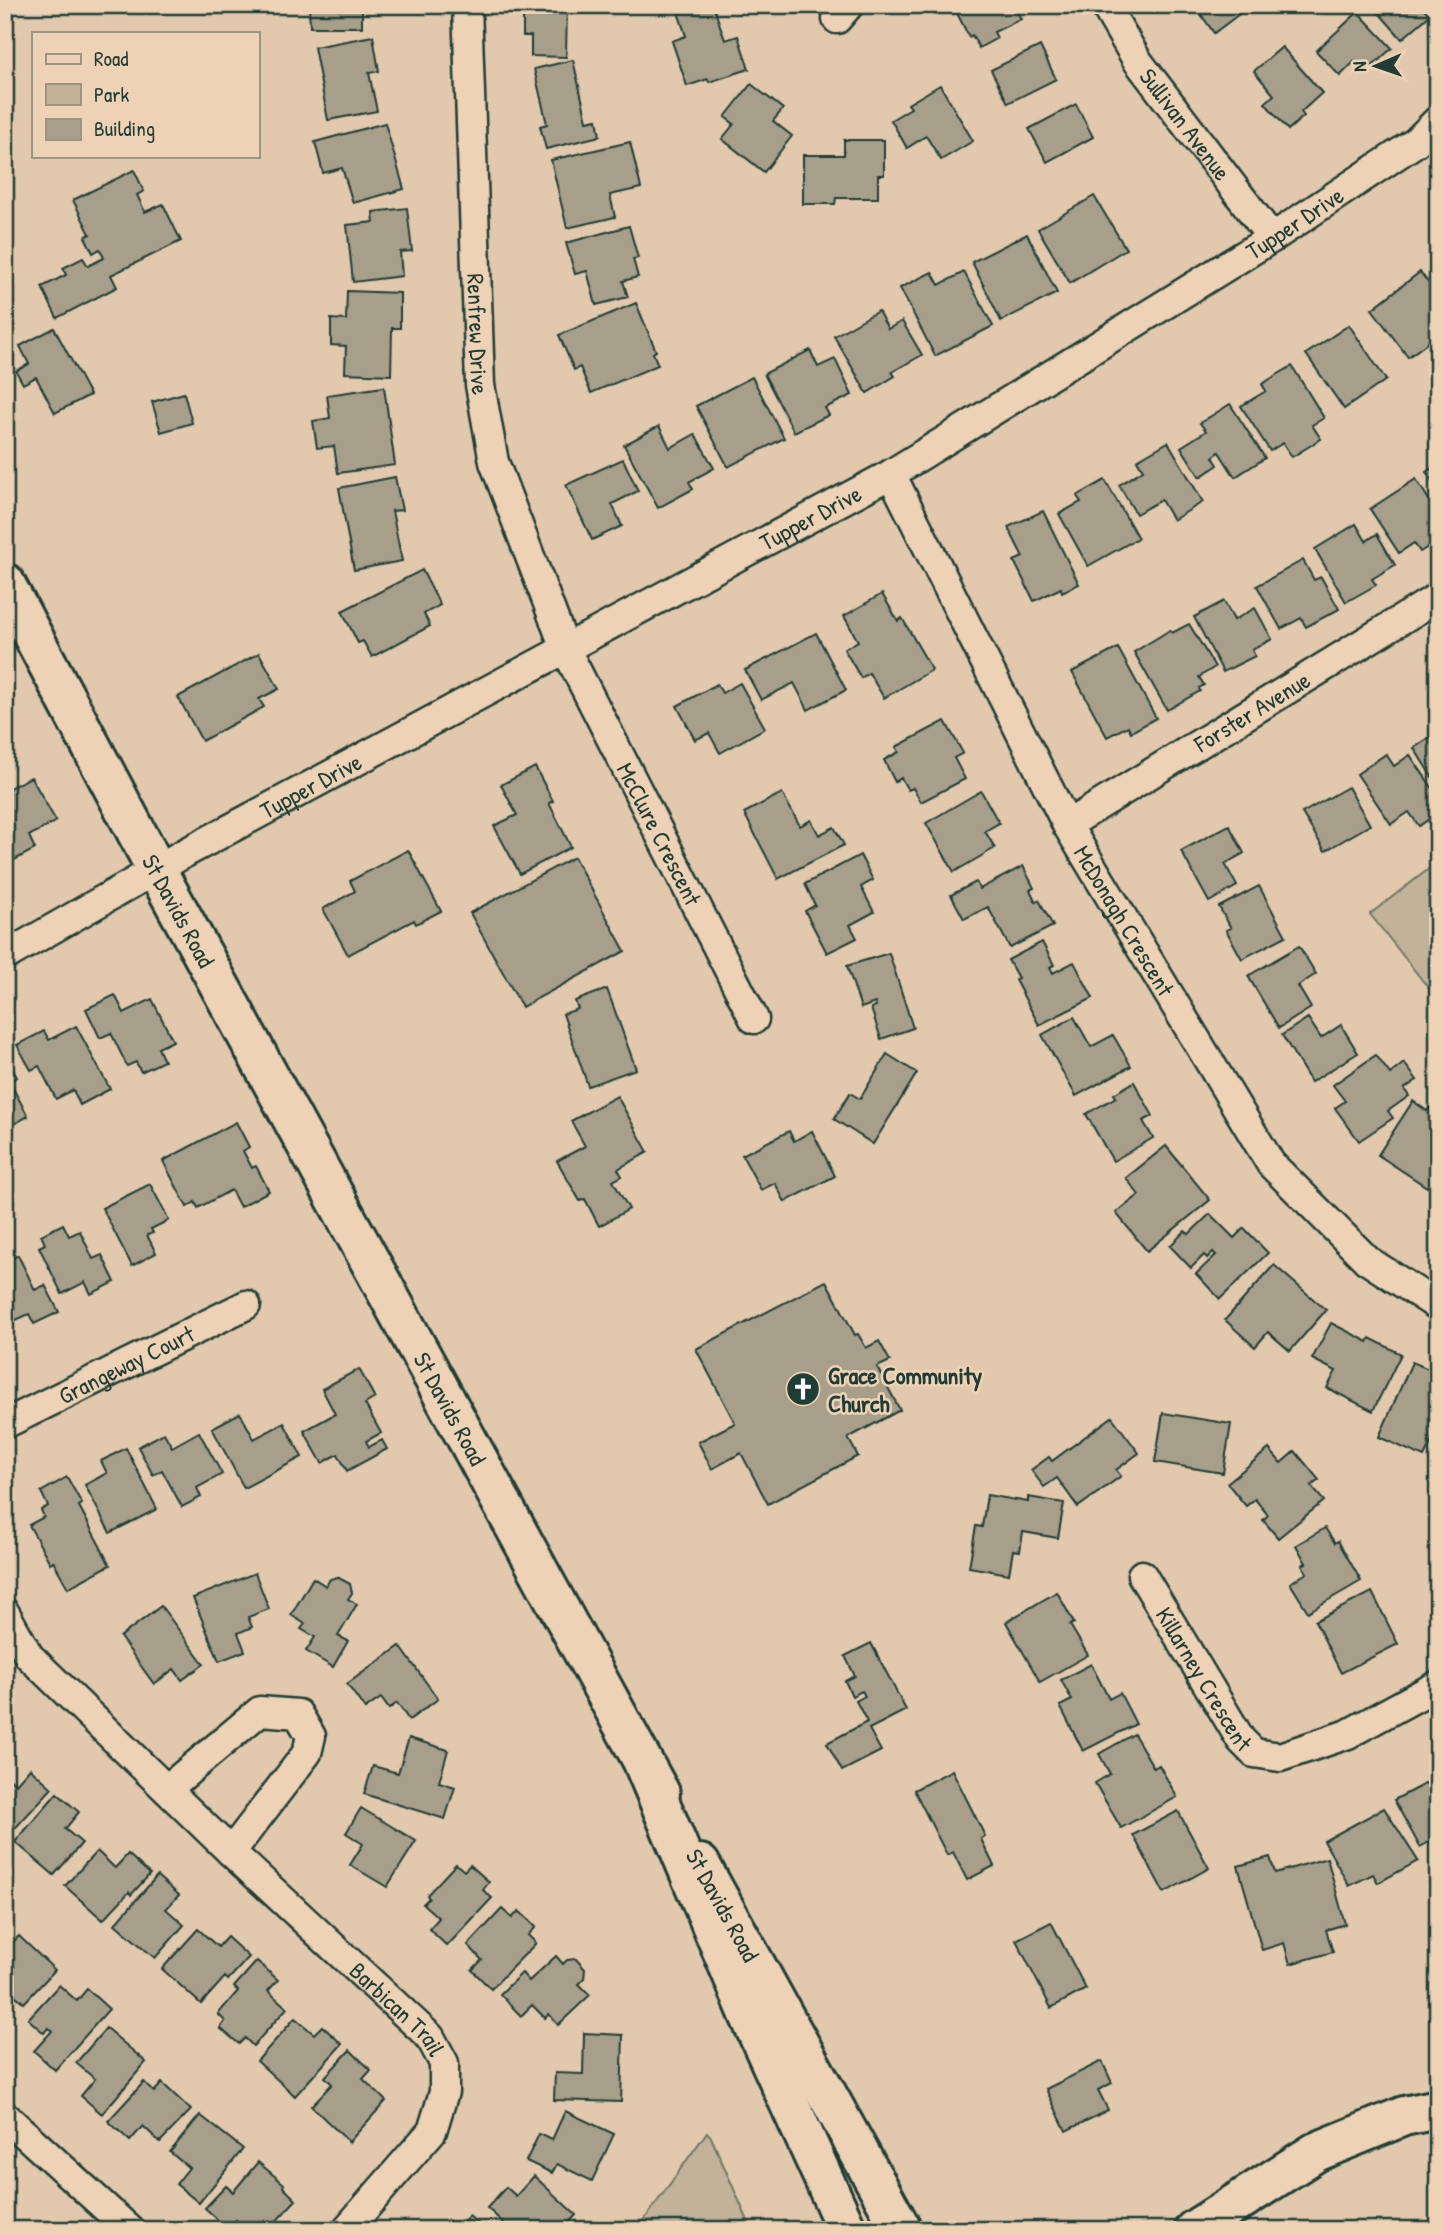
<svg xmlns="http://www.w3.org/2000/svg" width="1443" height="2235" viewBox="0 0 1443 2235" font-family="'Patrick Hand',sans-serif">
	<rect width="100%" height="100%" fill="#e2c9ad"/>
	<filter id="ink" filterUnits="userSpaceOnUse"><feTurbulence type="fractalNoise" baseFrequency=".0143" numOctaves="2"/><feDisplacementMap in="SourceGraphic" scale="14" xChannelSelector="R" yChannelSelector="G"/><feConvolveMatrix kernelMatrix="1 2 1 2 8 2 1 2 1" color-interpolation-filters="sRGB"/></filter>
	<g filter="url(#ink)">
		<g fill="#c1b299" stroke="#707866" stroke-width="2">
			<path d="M1438 862V1000L1370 914Z"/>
			<path d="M707 2132 711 2137 752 2230H637Z"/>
		</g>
		<g fill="#a89f8a" stroke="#1f3d34" stroke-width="2">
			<path d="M309 5H362V27H310Z"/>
			<path d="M523 5H567L566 57 531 56V36H523Z"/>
			<path d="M687 5H713L725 40 738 36 749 69 709 82 708 79 687 86 672 41 686 36 677 9Z"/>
			<path d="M953 5H1022L1023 9 1017 12 1021 19 994 32 997 38 979 48 972 35 969 37Z"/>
			<path d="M1201 5H1251L1214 33 1200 13 1204 10Z"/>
			<path d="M1372 5H1427L1424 9 1430 15 1402 39Z"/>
			<path d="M1358 12 1392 48 1365 73 1354 62 1340 76 1316 51Z"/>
			<path d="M373 36 379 71 369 73 377 111 328 120 314 47Z"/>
			<path d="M1040 46 1056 79 1008 103 991 70Z"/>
			<path d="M1282 47 1322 93 1301 112 1304 116 1288 130 1265 103 1274 95 1254 71Z"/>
			<path d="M573 60 587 121 597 119 600 136 546 149 540 126 547 124 534 69Z"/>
			<path d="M751 84 783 109 773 121 792 136 764 172 722 139 734 124 725 117Z"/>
			<path d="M940 85 973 141 941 160 926 136 907 148 891 120 911 108 908 104Z"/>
			<path d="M1076 104 1093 137 1047 162 1029 129Z"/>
			<path d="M385 123 404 189 353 203 342 168 323 173 315 142Z"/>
			<path d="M844 140H884V175H878V198H836L835 204H803V155H844Z"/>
			<path d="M630 142 641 188 610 195 615 217 567 228 551 160Z"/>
			<path d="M134 170 144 191 137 195 145 212 163 204 181 241 111 275 117 287 57 318 42 287 66 275 63 268 83 258 88 266 104 258 100 249 93 253 85 237 90 234 73 200Z"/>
			<path d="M1094 196 1126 249 1070 283 1038 229Z"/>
			<path d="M407 208 412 251 400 252 402 276 353 282 347 225 374 222 373 212Z"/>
			<path d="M629 226 638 258 633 259 638 277 623 281 628 297 596 305 587 271 575 274 566 243Z"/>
			<path d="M1027 234 1057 293 1001 321 972 262Z"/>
			<path d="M932 272 939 285 964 272 993 326 935 356 900 288Z"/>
			<path d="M1420 272 1438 295V335L1408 357 1372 309Z"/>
			<path d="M347 291 400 293V328H392L391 375 345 373 346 346 331 345V319L346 320Z"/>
			<path d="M636 303 656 351 653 353 658 365 591 393 580 367 574 370 559 335Z"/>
			<path d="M878 311 888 329 902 321 922 355 892 372 895 376 867 393 834 336Z"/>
			<path d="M1349 325 1386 380 1344 409 1306 354Z"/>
			<path d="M54 328 90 395 55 413 36 377 23 384 16 371 29 364 20 346Z"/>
			<path d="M810 350 818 367 835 359 852 395 825 408 829 415 794 432 764 374Z"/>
			<path d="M1292 366 1324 418 1312 425 1321 439 1292 457 1283 443 1270 451 1241 406 1266 391 1262 384Z"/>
			<path d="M752 377 784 438 728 467 696 406Z"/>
			<path d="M384 387 395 465 338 473 334 446 317 448 313 421 330 418 327 395Z"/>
			<path d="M184 393 192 423 161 432 152 402Z"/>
			<path d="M1230 404 1265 458 1235 477 1219 452 1213 457 1218 465 1200 477 1181 447 1206 431 1200 423Z"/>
			<path d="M659 426 670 448 695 434 714 468 689 482 693 489 658 508 624 445Z"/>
			<path d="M1168 442 1203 502 1173 520 1161 500 1136 514 1119 485 1143 470 1137 460Z"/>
			<path d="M623 459 638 491 612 504 622 526 592 540 566 485Z"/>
			<path d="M1438 464V489L1426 472Z"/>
			<path d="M395 477 402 510 392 511 402 561 354 570 339 488Z"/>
			<path d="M1416 479 1431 503 1436 500 1438 503V541L1420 552 1414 543 1399 553 1370 509Z"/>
			<path d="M1105 480 1138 538 1088 566 1059 514 1081 502 1077 496Z"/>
			<path d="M1043 511 1079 584 1062 592 1061 588 1034 601 1014 561 1023 557 1008 527Z"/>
			<path d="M1356 524 1366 541 1377 534 1395 565 1372 579 1376 585 1346 602 1315 549Z"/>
			<path d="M1303 560 1314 580 1321 577 1339 609 1306 627 1301 618 1281 629 1257 586Z"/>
			<path d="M422 570 440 605 424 614 430 626 372 657 363 641 358 643 342 611Z"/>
			<path d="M882 594 898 621 902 618 932 670 884 698 869 673 861 678 844 649 858 641 844 616Z"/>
			<path d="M1224 601 1234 620 1255 608 1272 639 1252 650 1255 656 1223 672 1194 617Z"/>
			<path d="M1189 624 1215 667 1199 677 1204 685 1199 688 1200 691 1167 710 1134 652 1170 630 1172 633Z"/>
			<path d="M816 633 846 690 808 710 794 683 761 700 745 670Z"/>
			<path d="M1118 648 1156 718 1131 732 1128 726 1107 737 1072 672Z"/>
			<path d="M259 653 279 689 259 699 264 707 202 741 178 697Z"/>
			<path d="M740 683 765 728 720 753 709 733 695 740 677 706 717 684 722 693Z"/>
			<path d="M945 721 963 753 954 758 965 779 921 802 913 788 908 790 901 778 895 782 884 760 899 752 896 747Z"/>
			<path d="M1432 736 1438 745V774L1432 777 1414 748Z"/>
			<path d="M1386 754 1394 766 1410 755 1438 796V813L1419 826 1409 812 1391 824 1357 774Z"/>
			<path d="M535 767 553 801 549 803 571 847 520 874 494 826 517 815 501 785Z"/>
			<path d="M31 777 56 821 29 836 35 849 7 864 5 860V790Z"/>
			<path d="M1348 787 1370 825 1325 851 1302 813Z"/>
			<path d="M981 791 999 823 985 831 995 848 954 872 926 823Z"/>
			<path d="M782 793 800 826 811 820 819 835 834 827 844 845 778 879 744 813Z"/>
			<path d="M1229 825 1244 853 1225 864 1237 886 1209 902 1181 851Z"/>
			<path d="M408 850 441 911 416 924 414 920 348 955 323 909 355 891 350 881Z"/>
			<path d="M860 855 873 880 861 887 874 912 850 925 857 938 827 953 805 911 815 905 805 884Z"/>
			<path d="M574 857 625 951 522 1007 470 913Z"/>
			<path d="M1023 866 1034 888 1030 890 1036 902 1039 900 1053 926 1010 948 988 907 964 919 951 895 976 882 980 889Z"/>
			<path d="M1259 886 1286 936 1242 959 1226 930 1231 928 1219 907Z"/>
			<path d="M1042 942 1054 965 1050 967 1053 973 1074 962 1093 998 1039 1025 1015 980 1018 978 1008 960Z"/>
			<path d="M1299 946 1316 974 1298 986 1311 1008 1279 1028 1248 976Z"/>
			<path d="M889 953 913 1028 881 1039 871 1008 876 1006 875 1003 861 1008 847 966Z"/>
			<path d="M607 989 636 1069 588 1086 563 1014 578 1009 575 1001Z"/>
			<path d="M115 995 124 1013 152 999 173 1041 158 1048 164 1061 141 1072 136 1062 127 1066 111 1033 100 1038 86 1009Z"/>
			<path d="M1074 1017 1091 1047 1113 1035 1131 1066 1076 1096 1042 1035Z"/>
			<path d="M1308 1018 1321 1038 1341 1025 1358 1053 1311 1082 1282 1035Z"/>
			<path d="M76 1026 110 1089 80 1105 73 1090 56 1099 39 1066 31 1070 17 1045 44 1031 49 1040Z"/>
			<path d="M887 1054 917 1073 873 1144 834 1119 850 1093 860 1099Z"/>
			<path d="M1376 1055 1390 1074 1404 1063 1417 1080 1404 1089 1409 1096 1388 1111 1393 1118 1359 1141 1335 1108 1345 1101 1333 1085Z"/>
			<path d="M5 1056 17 1077 9 1081 28 1116 9 1127 5 1121Z"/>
			<path d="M1134 1082 1153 1116 1143 1121 1153 1138 1113 1161 1086 1114 1116 1097 1114 1094Z"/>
			<path d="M617 1096 648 1152 618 1169 622 1176 613 1181 629 1209 599 1226 585 1199 580 1201 557 1161 585 1146 571 1121Z"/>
			<path d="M1413 1101 1427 1111 1429 1108 1438 1114V1149L1433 1156 1438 1159V1170L1427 1187 1378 1155Z"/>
			<path d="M236 1122 249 1147 243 1151 252 1168 256 1166 269 1191 240 1207 231 1190 198 1208 195 1202 187 1207 163 1161Z"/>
			<path d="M789 1131 794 1141 812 1131 835 1176 785 1202 775 1183 761 1190 742 1155Z"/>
			<path d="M1166 1146 1210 1200 1147 1251 1116 1213 1139 1195 1126 1178Z"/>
			<path d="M150 1184 169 1220 151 1229 153 1233 147 1235 156 1253 132 1266 102 1208Z"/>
			<path d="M1210 1214 1234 1238 1244 1228 1268 1253 1220 1299 1196 1274 1216 1255 1213 1252 1207 1258 1204 1255 1191 1268 1170 1246 1185 1231 1189 1234Z"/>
			<path d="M63 1224 69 1236 80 1231 93 1259 102 1255 115 1282 91 1294 85 1282 62 1294 39 1247 45 1244 41 1235Z"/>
			<path d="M18 1255 35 1290 45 1285 59 1312 34 1324 29 1314 5 1325V1262Z"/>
			<path d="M1274 1265 1326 1310 1290 1351 1268 1332 1255 1347 1225 1320Z"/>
			<path d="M826 1281 855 1335 858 1334 866 1348 879 1341 890 1361 877 1367 900 1410 848 1438 858 1456 768 1504 741 1453 712 1469 698 1442 735 1423 696 1349Z"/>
			<path d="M1331 1323 1368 1342 1370 1338 1401 1354 1373 1411 1327 1388 1336 1371 1312 1359Z"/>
			<path d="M1412 1362 1438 1373V1429L1424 1457 1379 1437Z"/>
			<path d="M359 1369 375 1398 365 1404 381 1433 366 1441 369 1447 382 1440 387 1449 347 1471 338 1454 322 1463 304 1431 335 1414 322 1389Z"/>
			<path d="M240 1413 254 1439 284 1423 302 1457 244 1488 212 1428Z"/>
			<path d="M1163 1413 1231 1424 1223 1473 1155 1462Z"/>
			<path d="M1112 1417 1139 1453 1116 1470 1121 1476 1078 1507 1057 1478 1044 1487 1031 1470 1049 1457 1052 1461Z"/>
			<path d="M199 1432 222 1474 197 1488 201 1497 182 1507 162 1470 153 1475 138 1447 164 1433 172 1447Z"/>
			<path d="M126 1448 157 1509 110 1533 85 1485 107 1473 101 1461Z"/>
			<path d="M1269 1449 1281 1463 1295 1451 1319 1480 1311 1486 1324 1501 1278 1538 1263 1520 1268 1515 1255 1499 1246 1506 1227 1483Z"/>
			<path d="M67 1477 82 1504 79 1506 110 1565 68 1588 53 1561 50 1563 29 1525 44 1517 41 1510 48 1506 41 1492Z"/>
			<path d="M987 1495 1028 1502V1497L1064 1503 1058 1538 1023 1532 1020 1551 1013 1550 1009 1574 969 1567 976 1526 982 1527Z"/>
			<path d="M1325 1528 1335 1543 1338 1541 1361 1581 1308 1612 1290 1583 1307 1573 1302 1565 1306 1563 1296 1545Z"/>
			<path d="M255 1573 269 1609 248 1617 252 1627 238 1633 245 1651 219 1661 193 1598Z"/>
			<path d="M337 1577 350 1584 352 1593 348 1599 357 1604 338 1636 348 1641 333 1667 306 1651 315 1637 301 1629 305 1624 291 1615 313 1578 326 1586 330 1579Z"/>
			<path d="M1057 1592 1074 1623 1070 1625 1088 1655 1040 1682 1006 1622Z"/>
			<path d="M1372 1592 1398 1644 1341 1673 1315 1621Z"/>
			<path d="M161 1606 204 1664 182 1680 174 1669 154 1684 120 1637Z"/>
			<path d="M871 1643 906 1710 869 1729 881 1751 842 1771 827 1743 867 1722 856 1701 865 1696 862 1691 852 1696 845 1681 855 1676 845 1656Z"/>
			<path d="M400 1646 438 1699 409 1720 397 1703 389 1709 381 1698 365 1709 347 1684Z"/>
			<path d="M1091 1664 1109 1699 1120 1693 1136 1724 1083 1751 1060 1706 1072 1700 1061 1680Z"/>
			<path d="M1134 1734 1154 1768 1159 1765 1177 1797 1121 1828 1095 1783 1110 1774 1099 1754Z"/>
			<path d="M409 1738 448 1750 439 1782 455 1787 445 1819 364 1794 373 1766 398 1773Z"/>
			<path d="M30 1768 52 1788 8 1836 5 1834V1774L16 1784Z"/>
			<path d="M952 1770 985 1836 981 1839 994 1866 967 1880 953 1852 947 1855 914 1790Z"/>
			<path d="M1438 1777V1837L1420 1847 1394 1800Z"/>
			<path d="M57 1793 79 1812 65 1829 82 1843 54 1875 15 1842Z"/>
			<path d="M361 1808 416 1841 387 1887 350 1865 363 1844 346 1833Z"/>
			<path d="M1384 1808 1418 1861 1378 1883 1373 1874 1349 1886 1324 1841Z"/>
			<path d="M1178 1811 1209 1868 1164 1893 1133 1835Z"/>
			<path d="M97 1851 115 1868 128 1854 150 1874 131 1895 129 1892 103 1920 65 1886Z"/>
			<path d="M1270 1857 1275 1873 1327 1858 1345 1924 1326 1930 1333 1952 1290 1964 1284 1943 1262 1950 1238 1866Z"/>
			<path d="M456 1864 464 1871 470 1865 489 1882 483 1890 492 1898 447 1946 429 1929 439 1918 423 1904 429 1898 427 1895Z"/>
			<path d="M157 1876 179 1895 166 1909 184 1925 155 1958 115 1924Z"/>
			<path d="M502 1909 512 1918 519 1911 536 1927 528 1935 536 1943 491 1989 472 1970 482 1960 468 1945Z"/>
			<path d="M1051 1922 1086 1989 1051 2008 1016 1940Z"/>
			<path d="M198 1929 218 1947 227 1937 249 1957 228 1980 225 1977 201 2004 162 1969Z"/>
			<path d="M19 1936 55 1970 24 2003 5 1986V1950Z"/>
			<path d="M556 1956 563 1964 567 1960 576 1959 585 1969 584 1979 579 1984 590 1995 558 2025 549 2014 545 2018 532 2005 521 2016 500 1994 522 1973 529 1981Z"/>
			<path d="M257 1961 278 1980 268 1991 287 2008 253 2046 245 2038 239 2044 220 2028 225 2021 218 2014 238 1991 234 1987Z"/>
			<path d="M59 1985 77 2001 87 1989 109 2009 55 2070 34 2051 52 2031 48 2028 44 2033 28 2019Z"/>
			<path d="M295 2018 314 2034 322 2026 342 2044 295 2096 257 2061Z"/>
			<path d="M106 2028 146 2062 102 2114 81 2096 95 2079 76 2063Z"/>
			<path d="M584 2033 623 2035 621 2102 554 2100 555 2073 583 2074Z"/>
			<path d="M350 2050 371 2070 363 2079 386 2101 349 2142 311 2106 332 2084 325 2077Z"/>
			<path d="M1102 2061 1112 2083 1098 2090 1108 2110 1066 2131 1046 2089Z"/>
			<path d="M144 2082 154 2092 162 2083 191 2110 160 2142 143 2126 130 2141 108 2121Z"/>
			<path d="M565 2111 614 2134 592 2181 557 2164 552 2173 526 2161 539 2134 552 2140Z"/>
			<path d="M200 2115 243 2149 199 2203 176 2184 189 2168 170 2152Z"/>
			<path d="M258 2162 284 2184 283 2187 296 2200 268 2230H247L236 2220 228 2229 205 2208 226 2186 233 2192Z"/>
			<path d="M534 2176 576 2215 562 2230H511L487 2208 506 2187 516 2196Z"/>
			<path d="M469 2216 486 2230H458Z"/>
		</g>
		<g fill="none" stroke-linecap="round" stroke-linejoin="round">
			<g stroke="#1f3d34" stroke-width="33">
				<g id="minor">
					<path id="s1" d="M467 5 480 385 494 462 565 648 754 1019"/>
					<path id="s2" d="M1105 5 1137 60 1272 238"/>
					<path d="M837 19 849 5"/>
					<path id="s3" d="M891 474 1067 825 1271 1164 1367 1260 1438 1306"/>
					<path id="s4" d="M1067 825 1438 597"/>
					<path id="s5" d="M5 956 185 853 891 474 1272 238 1416 142 1438 120"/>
					<path id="s6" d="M5 1424 246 1305"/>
					<path id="s7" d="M1142 1575 1241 1740 1254 1753 1280 1757 1348 1734 1438 1685"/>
					<path id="s8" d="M5 1613 29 1656 231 1852 430 2037 444 2063V2092L432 2131 346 2230"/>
					<path d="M167 1789 260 1711 298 1714 311 1736 307 1753 231 1852"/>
					<path d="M5 2116 130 2230"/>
				</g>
			</g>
			<g stroke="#1f3d34" stroke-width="44">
				<g id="secondary">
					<path id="s9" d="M5 583 156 869 660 1793"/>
					<path d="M700 1864 902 2230"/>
				</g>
			</g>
			<g stroke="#1f3d34" stroke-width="44">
				<g id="motorway">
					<path d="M644 1765 750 2017 847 2230"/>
					<path d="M1194 2230 1316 2152 1404 2116 1438 2109"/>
				</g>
			</g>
			<use href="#minor" stroke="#eed2b5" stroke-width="28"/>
			<use href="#secondary" stroke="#eed2b5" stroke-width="38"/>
			<use href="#motorway" stroke="#eed2b5" stroke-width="38"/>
		</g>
	</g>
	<defs>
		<g id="church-disc" transform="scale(1.75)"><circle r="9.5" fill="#1f3d34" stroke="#eed2b5"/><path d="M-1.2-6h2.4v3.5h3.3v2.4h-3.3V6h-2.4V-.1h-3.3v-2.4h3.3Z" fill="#fff"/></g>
	</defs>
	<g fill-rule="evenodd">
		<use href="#church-disc" x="803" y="1389"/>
	</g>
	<g text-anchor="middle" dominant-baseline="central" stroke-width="5" stroke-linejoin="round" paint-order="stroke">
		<g font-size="24" fill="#1f3d34" stroke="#eed2b5">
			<text stroke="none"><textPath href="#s2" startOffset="144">Sullivan Avenue</textPath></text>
			<text stroke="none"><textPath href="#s5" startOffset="1484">Tupper Drive</textPath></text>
			<text stroke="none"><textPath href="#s1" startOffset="329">Renfrew Drive</textPath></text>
			<text stroke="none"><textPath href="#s5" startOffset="917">Tupper Drive</textPath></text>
			<text stroke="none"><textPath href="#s4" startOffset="217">Forster Avenue</textPath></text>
			<text stroke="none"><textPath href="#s5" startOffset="350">Tupper Drive</textPath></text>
			<text stroke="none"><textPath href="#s1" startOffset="866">McClure Crescent</textPath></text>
			<text stroke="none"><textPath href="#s9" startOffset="371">St Davids Road</textPath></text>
			<text stroke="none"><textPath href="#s3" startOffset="504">McDonagh Crescent</textPath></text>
			<text stroke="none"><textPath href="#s6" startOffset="135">Grangeway Court</textPath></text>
			<text stroke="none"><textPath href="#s9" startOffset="938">St Davids Road</textPath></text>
			<text stroke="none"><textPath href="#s7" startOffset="121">Killarney Crescent</textPath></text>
			<text transform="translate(723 1905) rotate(61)">St Davids Road</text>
			<text stroke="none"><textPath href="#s8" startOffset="560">Barbican Trail</textPath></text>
		</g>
		<g font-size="24" font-weight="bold" fill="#1f3d34" stroke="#eed2b5" text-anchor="start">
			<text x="828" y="1375">Grace Community<tspan x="828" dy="28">Church</tspan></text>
		</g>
	</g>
	<rect width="1443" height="2235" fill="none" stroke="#eed2b5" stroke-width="28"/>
	<rect x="14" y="14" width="1415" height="2207" fill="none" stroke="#1f3d34" stroke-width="2.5" filter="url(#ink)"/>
	<rect x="32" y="32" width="228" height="126" fill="#eed2b5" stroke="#9b9681" stroke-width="2"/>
	<rect x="46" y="54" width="35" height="10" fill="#eed2b5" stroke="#9b9681" stroke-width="2"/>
	<text x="94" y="66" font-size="21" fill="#1f3d34">Road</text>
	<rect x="46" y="84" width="35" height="21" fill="#c1b299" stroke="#9b9681" stroke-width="2"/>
	<text x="94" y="102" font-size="21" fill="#1f3d34">Park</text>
	<rect x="46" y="119" width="35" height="21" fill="#a89f8a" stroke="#9b9681" stroke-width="2"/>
	<text x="94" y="136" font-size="21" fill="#1f3d34">Building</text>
	<g transform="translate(1376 66) rotate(268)" stroke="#eed2b5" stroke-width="5" paint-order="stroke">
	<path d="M0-5L12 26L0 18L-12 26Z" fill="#1f3d34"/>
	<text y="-10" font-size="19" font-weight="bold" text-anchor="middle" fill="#1f3d34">N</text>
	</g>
</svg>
